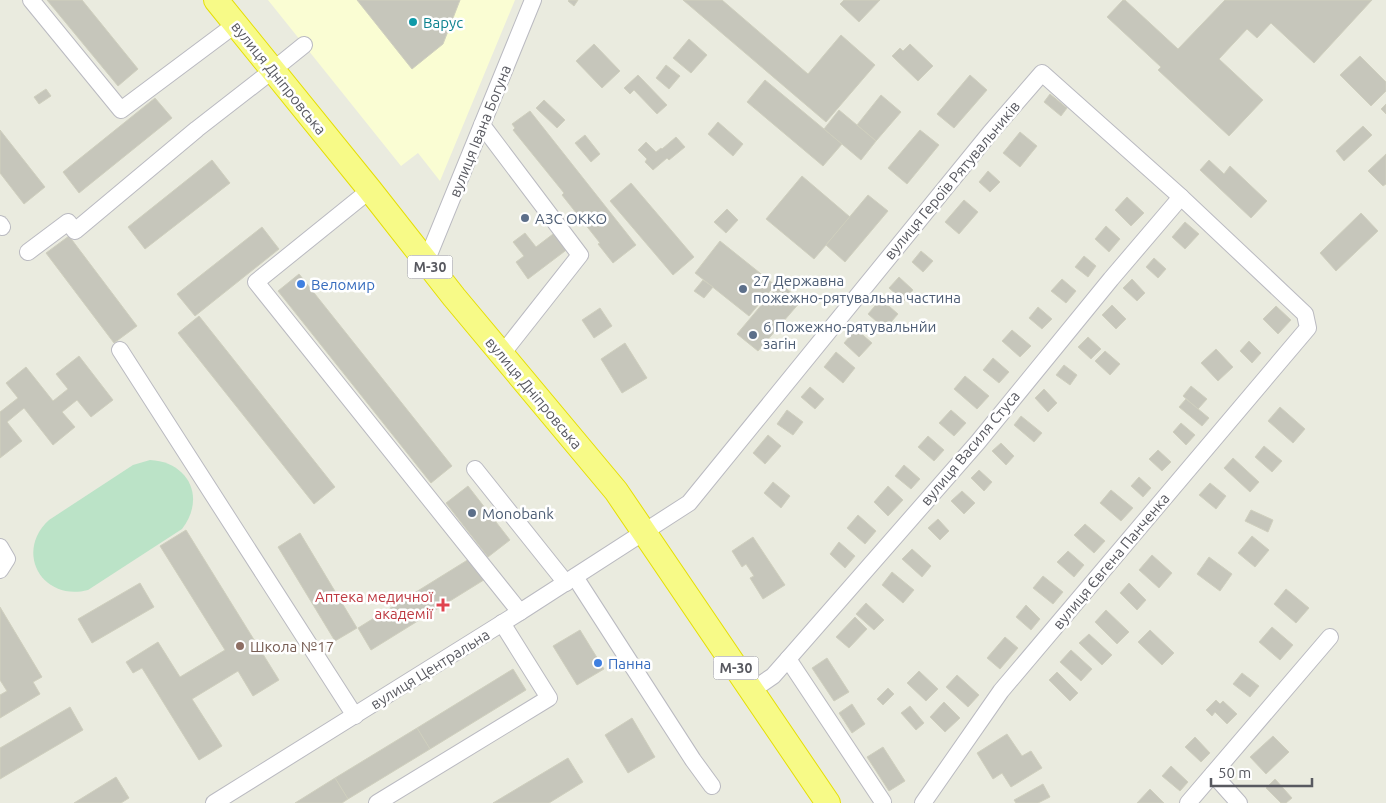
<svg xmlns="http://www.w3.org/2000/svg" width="1386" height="803" viewBox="0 0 1386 803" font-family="Ubuntu,sans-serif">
	<rect width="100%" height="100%" fill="#eaebdf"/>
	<path fill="#fafdd3" d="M268 0H515L440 181 418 153 401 166Z"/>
	<path fill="#bbe3c7" d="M150 460C189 462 206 498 182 529L88 590C42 602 14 552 49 520L133 465Z"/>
	<g fill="#c6c6bb" stroke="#cfcfbe">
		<path d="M47 0H82L138 69 118 86Z"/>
		<path d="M357 0H460L443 44 412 69Z"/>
		<path d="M569 0H578L574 6 568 1Z"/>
		<path d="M683 0H722L808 74 841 35 875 65 826 122Z"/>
		<path d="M844 0H880L859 22 840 4Z"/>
		<path d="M1123 0H1125L1178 49 1225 0H1372L1314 63 1271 23 1257 38 1247 29 1219 59 1263 100 1229 136 1158 70 1161 67 1107 17Z"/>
		<path d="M689 39 707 55 691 73 673 58Z"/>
		<path d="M594 44 620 71 602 88 576 61Z"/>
		<path d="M910 44 933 66 918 81 892 56 900 48 903 51Z"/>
		<path d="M1360 56 1386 82V91L1371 106 1340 75Z"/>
		<path d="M666 65 680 76 669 89 656 78Z"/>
		<path d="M638 75 667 105 657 114 634 90 630 94 624 88Z"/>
		<path d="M970 75 987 90 954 128 937 114Z"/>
		<path d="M765 80 842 144 823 166 747 102Z"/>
		<path d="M46 89 51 96 39 104 34 97Z"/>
		<path d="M1050 94 1067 108 1061 116 1044 102Z"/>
		<path d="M881 95 901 112 876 141 857 125Z"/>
		<path d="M155 98 172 118 79 193 63 172Z"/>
		<path d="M544 100 565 120 557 128 536 108Z"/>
		<path d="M1386 104V114L1381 109Z"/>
		<path d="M839 110 876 141 861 160 824 129Z"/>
		<path d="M530 111 636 245 613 263 598 244 600 243 562 195 564 193 513 130 515 128 512 124Z"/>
		<path d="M718 122 743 144 733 156 708 134Z"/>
		<path d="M1363 126 1372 135 1344 161 1336 151Z"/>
		<path d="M0 130 45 187 24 204 0 173Z"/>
		<path d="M920 130 939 145 907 184 888 168Z"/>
		<path d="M1020 132 1037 146 1020 167 1003 153Z"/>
		<path d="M585 135 600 154 591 162 575 143Z"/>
		<path d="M676 137 685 147 669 160 667 158 653 170 645 162 647 159 638 150 646 142 656 152 661 148 662 149Z"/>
		<path d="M1386 154V184L1383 186 1368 171Z"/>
		<path d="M212 160 230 183 145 249 128 227Z"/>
		<path d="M1209 160 1224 174 1230 166 1267 201 1251 218 1200 170Z"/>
		<path d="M988 171 1000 182 990 192 979 182Z"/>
		<path d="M802 176 850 217 814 259 766 219Z"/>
		<path d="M631 183 694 257 673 275 610 201Z"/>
		<path d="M868 195 888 211 845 262 826 245Z"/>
		<path d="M1127 197 1144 213 1131 226 1115 210Z"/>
		<path d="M964 200 978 212 959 234 945 222Z"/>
		<path d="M727 209 738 220 726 233 714 222Z"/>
		<path d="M1361 213 1378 231 1336 271 1320 253Z"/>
		<path d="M1185 222 1199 234 1185 249 1172 237Z"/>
		<path d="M1106 226 1120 239 1109 252 1095 239Z"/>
		<path d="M262 227 279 249 195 316 177 294Z"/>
		<path d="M557 231 569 248 528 279 516 262 524 256 513 242 525 233 536 247Z"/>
		<path d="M69 236 137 326 114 343 46 253Z"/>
		<path d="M720 241 775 285 749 316 695 273Z"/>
		<path d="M921 251 933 261 923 272 912 262Z"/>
		<path d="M1084 256 1096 266 1088 277 1075 267Z"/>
		<path d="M1154 258 1166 269 1158 278 1146 267Z"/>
		<path d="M299 274 452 466 431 483 278 291Z"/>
		<path d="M899 277 913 290 904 301 889 288Z"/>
		<path d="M1062 279 1076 291 1066 303 1051 291Z"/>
		<path d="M1132 279 1145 293 1137 301 1123 288Z"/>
		<path d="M703 280 713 287 704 298 694 291Z"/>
		<path d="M780 283 801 301 758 351 737 334Z"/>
		<path d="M881 299 898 314 885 329 868 314Z"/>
		<path d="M1112 305 1126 319 1116 329 1102 315Z"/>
		<path d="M1276 306 1291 320 1278 334 1263 319Z"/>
		<path d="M1038 307 1052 319 1042 329 1029 318Z"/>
		<path d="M600 308 612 326 594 338 582 320Z"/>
		<path d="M199 316 335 487 314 504 178 333Z"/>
		<path d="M856 329 872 343 859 357 844 343Z"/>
		<path d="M1012 330 1031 346 1020 357 1002 341Z"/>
		<path d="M1088 337 1101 349 1091 359 1078 347Z"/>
		<path d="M1249 341 1261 353 1252 363 1240 351Z"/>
		<path d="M625 343 647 378 622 393 601 359Z"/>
		<path d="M1216 349 1233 367 1218 381 1201 363Z"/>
		<path d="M1105 351 1120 364 1110 375 1095 361Z"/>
		<path d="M836 352 855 368 843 383 824 367Z"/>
		<path d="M79 356 113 400 91 417 77 400 62 412 75 427 53 445 24 408 7 422 22 441 0 458V412L18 398 6 383 26 367 53 401 68 389 56 374Z"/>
		<path d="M993 358 1009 372 999 383 983 370Z"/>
		<path d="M1064 365 1077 375 1070 385 1056 375Z"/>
		<path d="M965 376 989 396 977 409 954 389Z"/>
		<path d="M1191 386 1207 399 1198 409 1183 396Z"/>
		<path d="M810 387 824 399 815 409 801 397Z"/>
		<path d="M1044 389 1057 403 1048 412 1035 398Z"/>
		<path d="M1186 399 1209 418 1202 426 1179 407Z"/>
		<path d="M1280 407 1305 429 1293 443 1268 421Z"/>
		<path d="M787 410 803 422 793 435 777 424Z"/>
		<path d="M951 410 966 423 954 436 939 423Z"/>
		<path d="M1021 416 1042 433 1034 442 1014 425Z"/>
		<path d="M1181 423 1195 435 1186 445 1173 432Z"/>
		<path d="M768 435 781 446 765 464 753 453Z"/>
		<path d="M928 436 944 450 934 461 918 447Z"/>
		<path d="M1001 443 1014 456 1006 465 992 451Z"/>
		<path d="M1264 446 1282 461 1272 472 1255 457Z"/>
		<path d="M1158 450 1171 462 1162 471 1149 459Z"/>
		<path d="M1233 458 1259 482 1250 492 1224 468Z"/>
		<path d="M904 465 920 479 911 489 895 476Z"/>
		<path d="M979 470 992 482 984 491 971 478Z"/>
		<path d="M1139 477 1151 488 1143 497 1131 486Z"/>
		<path d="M773 482 790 496 781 508 764 493Z"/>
		<path d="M1210 483 1226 496 1216 509 1199 495Z"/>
		<path d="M468 486 510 540 488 557 446 503Z"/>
		<path d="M888 486 903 500 888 516 874 502Z"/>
		<path d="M1111 490 1133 508 1121 521 1100 503Z"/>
		<path d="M962 491 975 503 964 514 951 501Z"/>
		<path d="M1251 510 1273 520 1268 532 1245 521Z"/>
		<path d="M858 515 876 531 865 544 847 528Z"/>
		<path d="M938 519 949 531 940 540 928 528Z"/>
		<path d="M1085 524 1105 541 1094 553 1074 535Z"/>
		<path d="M186 530 279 680 253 696 238 671 192 699 222 746 199 760 142 668 133 673 126 662 158 642 180 677 225 650 160 546Z"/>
		<path d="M300 533 357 628 335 641 278 547Z"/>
		<path d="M1252 536 1269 550 1255 567 1238 553Z"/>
		<path d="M753 537 785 585 763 599 750 578 754 576 746 564 742 567 732 551Z"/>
		<path d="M839 542 855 556 845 568 830 554Z"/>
		<path d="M912 549 931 566 922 577 902 559Z"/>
		<path d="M1068 551 1084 565 1074 577 1057 562Z"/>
		<path d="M1152 555 1172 573 1159 588 1139 570Z"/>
		<path d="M474 556 487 578 371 650 358 628Z"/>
		<path d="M1209 557 1232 574 1220 591 1197 574Z"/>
		<path d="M892 572 914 590 903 603 882 585Z"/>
		<path d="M1043 576 1063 592 1053 604 1033 588Z"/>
		<path d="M140 583 154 607 92 643 78 619Z"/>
		<path d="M1129 583 1146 600 1137 610 1120 593Z"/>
		<path d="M1286 589 1309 608 1296 623 1274 604Z"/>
		<path d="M866 603 884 620 874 630 856 614Z"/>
		<path d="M1026 605 1040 619 1031 630 1016 617Z"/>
		<path d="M0 607 42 677 33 682 40 694 0 718V695L7 691 0 680Z"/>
		<path d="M1106 610 1129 632 1117 644 1095 622Z"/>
		<path d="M855 617 867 629 849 648 836 637Z"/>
		<path d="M1272 627 1293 645 1280 660 1259 642Z"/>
		<path d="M580 630 604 669 577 685 553 646Z"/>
		<path d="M1150 630 1174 653 1162 665 1138 642Z"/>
		<path d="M1089 634 1112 655 1102 665 1079 643Z"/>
		<path d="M1005 637 1018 648 1000 669 987 658Z"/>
		<path d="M1071 650 1092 669 1081 681 1060 662Z"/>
		<path d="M827 658 849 692 834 701 812 668Z"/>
		<path d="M513 669 526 690 430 749 417 728Z"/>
		<path d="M919 671 938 689 926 701 907 683Z"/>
		<path d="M1057 672 1078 693 1070 701 1049 680Z"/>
		<path d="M1242 673 1259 686 1250 697 1233 684Z"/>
		<path d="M957 675 979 695 968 707 946 687Z"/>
		<path d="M888 688 894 694 883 705 877 699Z"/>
		<path d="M1216 700 1220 704 1223 701 1237 714 1227 724 1215 712 1212 716 1206 710Z"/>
		<path d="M944 702 960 718 945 732 930 717Z"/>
		<path d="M852 704 865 724 852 733 839 713Z"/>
		<path d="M910 706 924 723 916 730 901 713Z"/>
		<path d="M70 707 83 730 0 779V748Z"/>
		<path d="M632 718 655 757 628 773 605 735Z"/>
		<path d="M417 728 430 749 348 799 335 778Z"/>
		<path d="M1007 734 1022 756 1031 751 1042 768 1011 787 1002 773 993 779 977 753Z"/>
		<path d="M1273 736 1289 752 1266 774 1250 757Z"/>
		<path d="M1195 737 1210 753 1201 762 1185 747Z"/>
		<path d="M883 747 905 781 889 791 867 757Z"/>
		<path d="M568 758 583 782 549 803H493Z"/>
		<path d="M1171 766 1188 782 1180 791 1162 776Z"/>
		<path d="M116 777 129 798 121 803H74Z"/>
		<path d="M335 778 348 799 342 803H295Z"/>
		<path d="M1275 779 1292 798 1286 803H1281L1266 788Z"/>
		<path d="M1043 784 1050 797 1038 803H1016L1014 800Z"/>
		<path d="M1150 789 1164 803H1137Z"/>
	</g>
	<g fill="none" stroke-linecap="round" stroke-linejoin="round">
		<g stroke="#babac1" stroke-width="18">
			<g id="minor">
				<path d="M31 0 121 110 236 24"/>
				<path d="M482 125 580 255 502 354"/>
				<path d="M370 190 256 282 520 612"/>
				<path d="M0 224 2 227"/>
				<path d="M28 252 68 222 75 231 197 129 273 70 304 45"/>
				<path d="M426 262 533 0"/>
				<path d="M120 350 355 716"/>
				<path d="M475 469 566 583"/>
				<path d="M0 547 7 559 0 570"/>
				<path d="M575 577 693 760 712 786"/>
				<path d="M788 659 883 802"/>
				<path d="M751 691 773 676 788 659 978 442 1111 279 1181 197"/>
				<path d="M1213 774 1239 803"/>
				<path d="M214 803 520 612 689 503 990 133 1042 73 1181 197 1305 314 1308 328 1001 691 923 803"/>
				<path d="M377 803 549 698 502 623"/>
				<path d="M1188 803 1330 637"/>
			</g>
		</g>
		<g stroke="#e5df05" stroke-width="26">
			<path id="highway" d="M216 0 370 190 454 297 616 491 828 803"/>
		</g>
		<use href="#minor" stroke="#fff" stroke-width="16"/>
		<use href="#highway" stroke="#f7fa87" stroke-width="24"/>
	</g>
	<circle fill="#0f9aa8" stroke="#fff" stroke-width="2" cx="413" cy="22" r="5"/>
	<g fill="#5c6f8a" stroke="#fff" stroke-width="2">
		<circle cx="525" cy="218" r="5"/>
		<circle cx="743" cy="289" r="5"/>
		<circle cx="753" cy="335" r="5"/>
		<circle cx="472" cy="513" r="5"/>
	</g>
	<g fill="#3f7fe0" stroke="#fff" stroke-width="2">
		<circle cx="301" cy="284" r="5"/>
		<circle cx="598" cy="663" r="5"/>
	</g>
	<path fill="#e0444e" stroke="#fff" stroke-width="2" d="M440.5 597.5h5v5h5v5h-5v5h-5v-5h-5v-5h5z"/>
	<circle fill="#8d6e63" stroke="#fff" stroke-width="2" cx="240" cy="646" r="5"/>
	<g text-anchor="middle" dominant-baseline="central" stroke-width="5" stroke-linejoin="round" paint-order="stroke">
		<g fill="#fff" stroke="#8a8b90" stroke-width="1">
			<rect x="407.5" y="255.5" width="45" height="23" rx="4"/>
			<rect x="713.5" y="656.5" width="45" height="23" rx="4"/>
		</g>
		<g font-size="14" font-weight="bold" fill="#585960">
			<text x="430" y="267">М-30</text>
			<text x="736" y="668">М-30</text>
		</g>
		<g font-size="15" fill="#0d838f" stroke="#fff" text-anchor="start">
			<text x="423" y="22">Варус</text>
		</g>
		<g font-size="15" fill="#585960" stroke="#fff">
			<text transform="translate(279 78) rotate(51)">вулиця Дніпровська</text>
			<text transform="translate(480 131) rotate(-68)">вулиця Івана Богуна</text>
			<text transform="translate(952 180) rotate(-50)">вулиця Героїв Рятувальників</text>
			<text transform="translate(534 393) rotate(50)">вулиця Дніпровська</text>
			<text transform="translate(970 448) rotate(-50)">вулиця Василя Стуса</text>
			<text transform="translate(1111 561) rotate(-50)">вулиця Євгена Панченка</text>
			<text transform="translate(430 669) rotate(-32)">вулиця Центральна</text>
		</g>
		<g font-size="15" fill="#4e5e75" stroke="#fff" text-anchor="start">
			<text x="535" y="218">АЗС ОККО</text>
			<text x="753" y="280">27 Державна<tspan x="753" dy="17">пожежно-рятувальна частина</tspan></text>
			<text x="763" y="326">6 Пожежно-рятувальнйи<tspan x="763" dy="17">загін</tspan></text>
			<text x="482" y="513">Monobank</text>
		</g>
		<g font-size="15" fill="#366cbe" stroke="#fff" text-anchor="start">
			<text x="311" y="284">Веломир</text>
			<text x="608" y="663">Панна</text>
		</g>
		<g font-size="15" fill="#be3a42" stroke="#fff" text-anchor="end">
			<text x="433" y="596">Аптека медичної<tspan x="433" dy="17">академії</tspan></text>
		</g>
		<g font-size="15" fill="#785e54" stroke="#fff" text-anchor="start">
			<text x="250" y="646">Школа №17</text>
		</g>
	</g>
	<path d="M1211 778v8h101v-8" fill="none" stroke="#585960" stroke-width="2.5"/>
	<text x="1218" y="778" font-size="15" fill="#585960" stroke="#ffffff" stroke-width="4" paint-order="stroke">50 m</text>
</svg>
